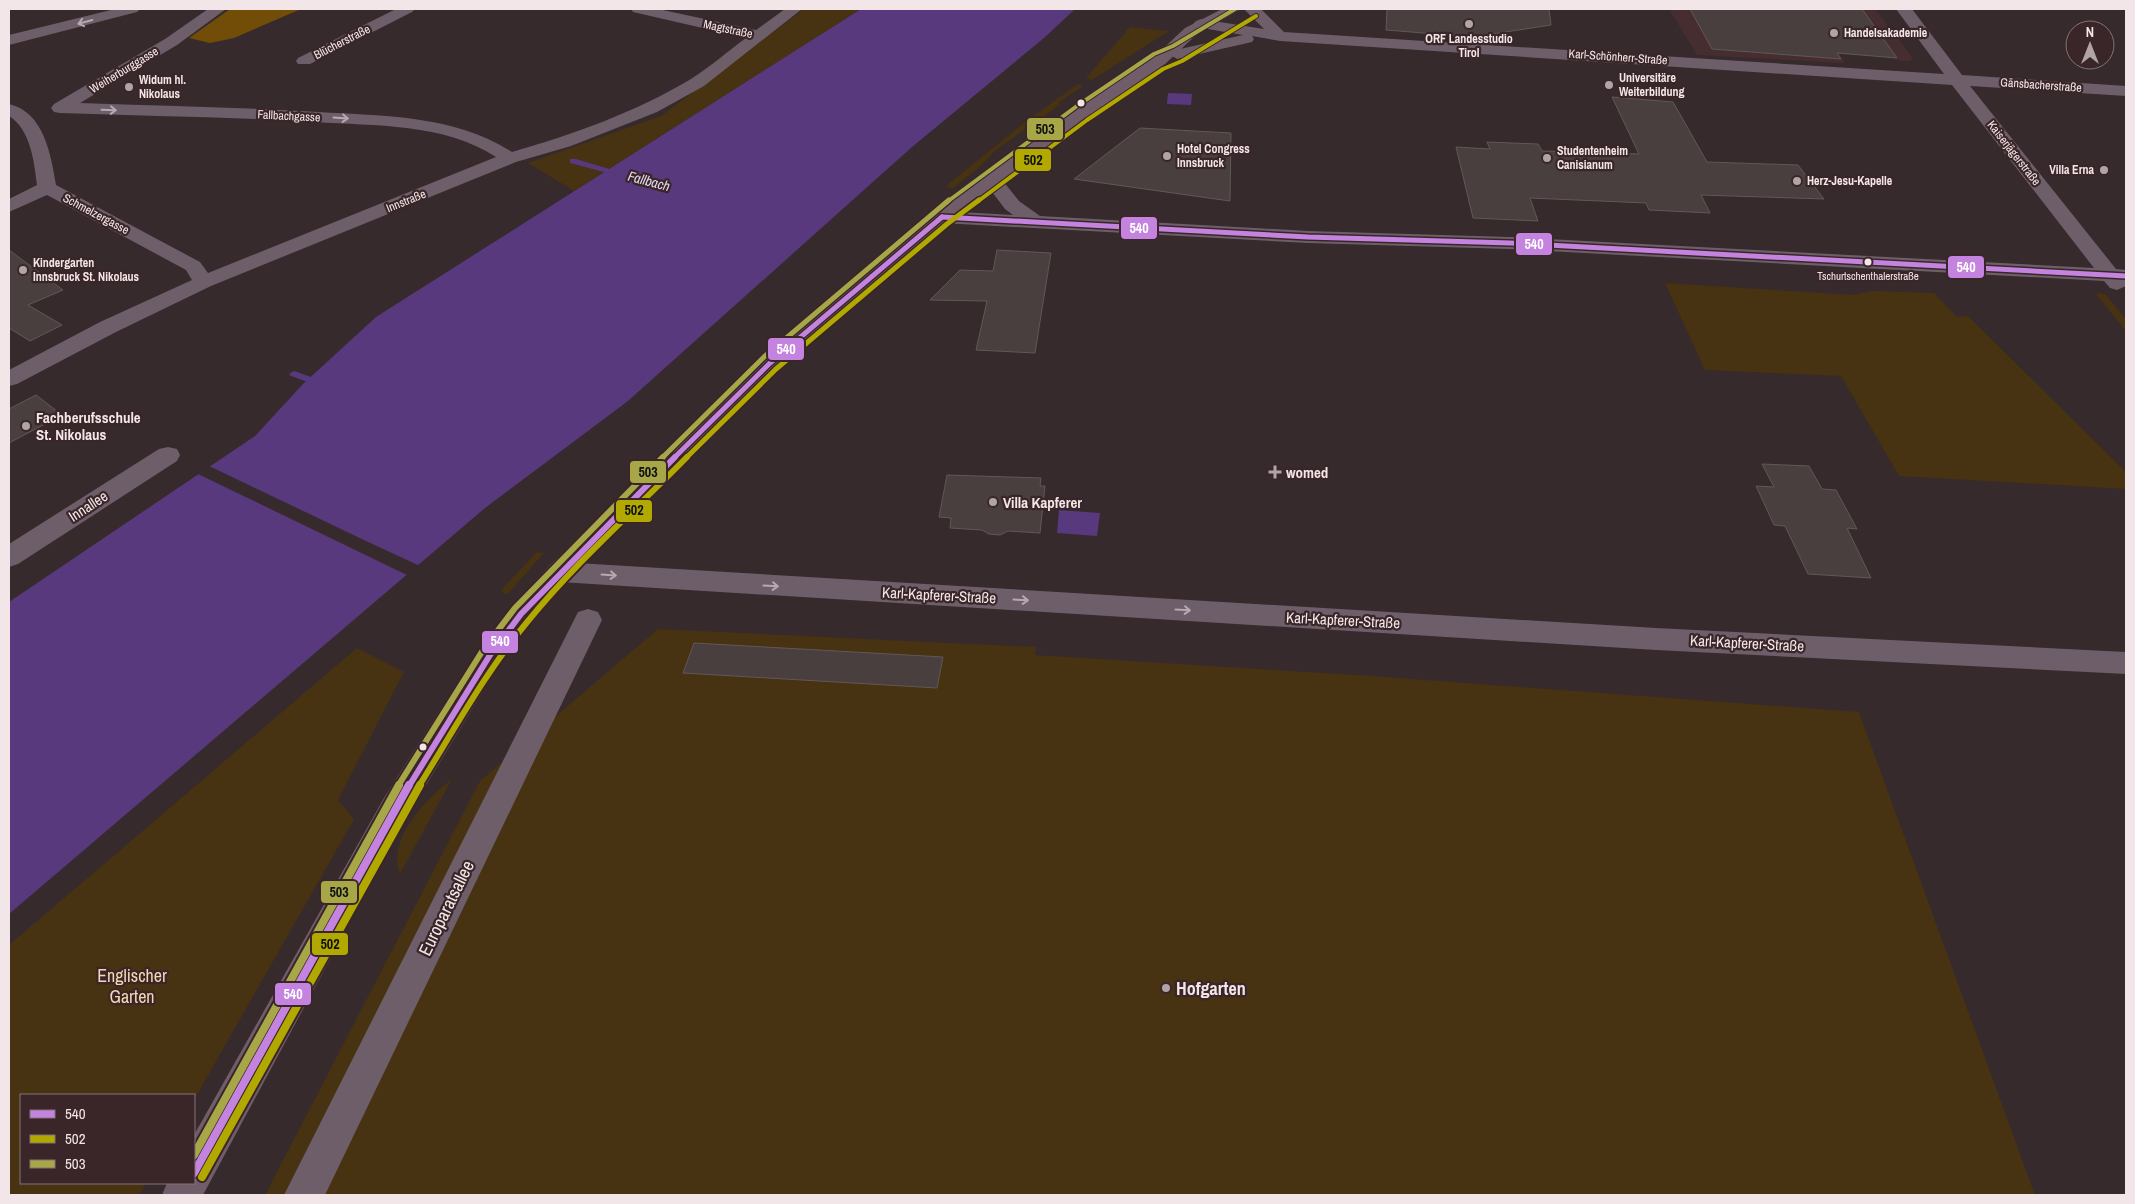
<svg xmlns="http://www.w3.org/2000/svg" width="2135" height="1204" viewBox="0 0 2135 1204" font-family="'Archivo Narrow',sans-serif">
	<rect width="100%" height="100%" fill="#362a2c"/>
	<path fill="#462d30" d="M1669 9H1875L1913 58 1910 61H1901L1891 57 1839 54 1845 63 1697 55Z"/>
	<g fill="#473211">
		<path d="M804 9H861L574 191 528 163 661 116Z"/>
		<path d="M1130 27 1169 31 1092 80 1086 78Z"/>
		<path d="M1078 84 1083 86 1058 103 1061 104 995 151 981 166 952 189 946 186 1025 122Z"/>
		<path d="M1665 283 1854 295 1871 291 1934 293 1957 317 1968 316 2126 472V489L1899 476 1841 376 1705 370Z"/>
		<path d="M2097 293 2105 294 2126 319V331L2096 294Z"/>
		<path d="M537 552 544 553 507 595 502 592 504 587Z"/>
		<path d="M658 629 1036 647 1035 655 1372 676 1859 712 2035 1195H265L480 781Z"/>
		<path d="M357 648 404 672 338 800 354 819 194 1100V1095H21V1183H146L139 1195H9V945Z"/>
		<path d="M452 779 400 874C386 839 426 799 452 779Z"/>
	</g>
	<path fill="#714d08" d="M230 9H301L234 38 210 43 189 38Z"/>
	<g fill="#58397e">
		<path d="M861 9H1075L1044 38 912 147 628 401 485 508 9 914V602L255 436 303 384 376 317Z"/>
		<path d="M1168 93 1192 94 1191 105 1167 104Z"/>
		<path d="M1059 510 1100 513 1097 536 1057 533Z"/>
	</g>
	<path fill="#362a2c" d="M207 465 366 541 420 566 409 576 196 473Z"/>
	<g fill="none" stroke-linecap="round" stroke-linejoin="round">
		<g fill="#58397e" fill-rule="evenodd">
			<path d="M570 159H576L626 174 619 176 570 163Z"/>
			<path d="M294 371 311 377 313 379 308 382 291 376 289 374Z"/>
		</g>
	</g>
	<g fill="#493f3f" stroke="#615857">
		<path d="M1387 9H1549L1551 25 1473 37 1386 30Z"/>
		<path d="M1690 9H1862L1897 58 1837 53 1841 59 1712 49Z"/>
		<path d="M1612 97 1673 102 1707 162 1798 165 1824 199 1701 195 1710 213 1649 210 1646 203 1530 198 1538 221 1473 218 1456 147 1490 149 1487 142 1538 144 1542 151 1639 154Z"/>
		<path d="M1140 128 1231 133 1230 201 1074 179Z"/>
		<path d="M9 250 63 290 28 305 62 325 30 341 9 328Z"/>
		<path d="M997 250 1051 253 1035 353 976 350 987 301 930 300 960 270 993 271Z"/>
		<path d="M36 395 62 415 9 443V409Z"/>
		<path d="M1762 464 1809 466 1822 489 1836 490 1857 529 1847 528 1871 578 1808 574 1785 526 1774 525 1756 486 1774 487Z"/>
		<path d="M947 475 1041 478 1040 486H1045L1040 533 1008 531 1000 535 989 534 982 530 950 528 951 518 939 517Z"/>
		<path d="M694 643 943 657 937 688 683 673Z"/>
	</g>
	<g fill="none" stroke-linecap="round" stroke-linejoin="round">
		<g fill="#6d5e69" fill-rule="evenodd">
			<path d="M115 9H140L137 12 9 45V35Z"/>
			<path d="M208 9H226L177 45 80 103C159 106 239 107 318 112 384 116 455 115 512 152 574 134 636 112 691 79 710 67 728 51 746 38L633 12 631 9H658L756 30 785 9H802L704 86 657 112 571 146 516 162 211 286 116 332 17 384 9 386V370L100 322 192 280 186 270 47 195 9 212V199L37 185C34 162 31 130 9 116V104C44 112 51 155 56 185L200 262 208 273 496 157C444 123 375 126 315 122 230 117 145 116 60 113L54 112 51 108 54 104 165 39Z"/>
			<path d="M396 9H415L412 12 310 64H298L296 61 298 58Z"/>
			<path d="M1244 9H1261L1284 32 1944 74 1896 9H1912L1962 75 2126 86V96L1970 86 2116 269 2126 270V286L2117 290 2110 288 2104 281 1510 249 1308 243 942 223 935 221 932 217 935 213 942 211 1013 215 1005 209 983 180 985 176H999L1019 201 1040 216 1308 231 1510 237 2094 268 1952 85 1280 41 1252 36 1254 39 1252 42 1177 59 1169 54 1171 51 1243 35 1196 27 1193 24 1196 21 1201 19 1264 29Z"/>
			<path d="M168 447 177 449 180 455 177 461 18 564 9 567V544L159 449Z"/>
			<path d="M560 562 1656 628 2126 652V674L1656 650 560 582 550 579 547 572 550 565Z"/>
			<path d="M588 609 598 612 602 620 325 1195H284L574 620 578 612Z"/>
		</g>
		<path fill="#715d69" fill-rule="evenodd" d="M1222 9H1241L1197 34 1165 64 1088 117 949 221 778 368 570 579 531 621 500 663 406 818 203 1195H162L167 1183H194V1135L384 798 480 647 511 607 550 565 762 358 935 213 1076 109 1153 58 1185 28Z"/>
		<g stroke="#3a2629" stroke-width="8">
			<g id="bus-1-far2">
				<path d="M942 217 1308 237 1510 243 2126 276"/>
				<path d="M674 458 770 363 942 217"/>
			</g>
		</g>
		<g stroke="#3a2629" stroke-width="10">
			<path id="bus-1-far1" d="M409 786 490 655 521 614 675 457"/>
		</g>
		<g stroke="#3a2629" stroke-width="12">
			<path id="bus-1" d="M194 1173 409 785"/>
		</g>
		<g stroke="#3a2629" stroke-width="6">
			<path id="bus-2-far3" d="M977 202 1087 120 1163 69 1182 61 1256 16"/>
		</g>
		<g stroke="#3a2629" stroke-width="8">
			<path id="bus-2-far2" d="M686 458 776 369 947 224 979 200"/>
		</g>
		<g stroke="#3a2629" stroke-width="10">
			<path id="bus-2-far1" d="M419 786C454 730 486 671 528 621 576 562 634 511 687 457"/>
		</g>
		<g stroke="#3a2629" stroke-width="12">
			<path id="bus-2" d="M202 1177 420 785"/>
		</g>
		<g stroke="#3a2629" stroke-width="6">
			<path id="bus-3-far3" d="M947 202 1077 106 1154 54 1173 46 1235 9"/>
		</g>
		<g stroke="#3a2629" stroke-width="8">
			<path id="bus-3-far2" d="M662 458 764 357 949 200"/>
		</g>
		<g stroke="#3a2629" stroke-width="10">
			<path id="bus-3-far1" d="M398 786 483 650 515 608 663 457"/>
		</g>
		<g stroke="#3a2629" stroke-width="12">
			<path id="bus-3" d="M194 1155 399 785"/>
		</g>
		<use href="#bus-1-far2" stroke="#c483df" stroke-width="5"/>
		<use href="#bus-1-far1" stroke="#c483df" stroke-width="6"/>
		<use href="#bus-1" stroke="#c483df" stroke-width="8"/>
		<use href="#bus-2-far3" stroke="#b2a900" stroke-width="4"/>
		<use href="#bus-2-far2" stroke="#b2a900" stroke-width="5"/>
		<use href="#bus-2-far1" stroke="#b2a900" stroke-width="6"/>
		<use href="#bus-2" stroke="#b2a900" stroke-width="8"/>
		<use href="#bus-3-far3" stroke="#a7a748" stroke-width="4"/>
		<use href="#bus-3-far2" stroke="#a7a748" stroke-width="5"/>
		<use href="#bus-3-far1" stroke="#a7a748" stroke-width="6"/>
		<use href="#bus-3" stroke="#a7a748" stroke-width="8"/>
	</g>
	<defs><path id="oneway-shaft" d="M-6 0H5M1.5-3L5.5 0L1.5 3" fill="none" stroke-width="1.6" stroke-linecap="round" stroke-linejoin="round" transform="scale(1.25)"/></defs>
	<g stroke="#b7a9af">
		<use href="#oneway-shaft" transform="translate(85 22) rotate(165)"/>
		<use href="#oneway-shaft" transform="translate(109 110) rotate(2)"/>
		<use href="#oneway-shaft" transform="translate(341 118) rotate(4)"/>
		<use href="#oneway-shaft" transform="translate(609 575) rotate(4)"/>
		<use href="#oneway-shaft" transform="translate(771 586) rotate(3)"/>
		<use href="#oneway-shaft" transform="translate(1021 600) rotate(3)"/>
		<use href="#oneway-shaft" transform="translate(1183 610) rotate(3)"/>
	</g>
	<g fill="#b1a4a6" stroke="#3a2629" stroke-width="2">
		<circle cx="1469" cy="24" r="5"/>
		<circle cx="1834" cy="33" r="5"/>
		<circle cx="1609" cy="85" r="5"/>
		<circle cx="129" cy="87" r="5"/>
		<circle cx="1167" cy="156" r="5"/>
		<circle cx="1547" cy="158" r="5"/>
		<circle cx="2104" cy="170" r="5"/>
		<circle cx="1797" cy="181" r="5"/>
		<circle cx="23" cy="270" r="5"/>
		<circle cx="26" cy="426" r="5"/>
		<path d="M1272.5 464.5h5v5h5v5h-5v5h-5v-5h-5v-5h5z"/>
		<circle cx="993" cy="502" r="5"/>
		<circle cx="1166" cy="988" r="5"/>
	</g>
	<g fill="#f3e6e8" stroke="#3a2629" stroke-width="2">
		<circle cx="1081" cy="103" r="4.5"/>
		<circle cx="1868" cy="262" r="4.5"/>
		<circle cx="423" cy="747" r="4.5"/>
	</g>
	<g text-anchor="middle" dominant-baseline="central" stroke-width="4.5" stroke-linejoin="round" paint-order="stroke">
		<g font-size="11" fill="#f3e6e8" stroke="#3a2629">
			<text x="1868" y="276">Tschurtschenthalerstraße</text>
		</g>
		<g font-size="12" fill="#f3e6e8" stroke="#3a2629">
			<text transform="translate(728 29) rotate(12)">Magtstraße</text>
			<text transform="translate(342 42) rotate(-27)">Blücherstraße</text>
			<text transform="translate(1618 57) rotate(4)">Karl-Schönherr-Straße</text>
			<text transform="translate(124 70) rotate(-31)">Weiherburggasse</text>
			<text transform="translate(2041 85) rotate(4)">Gänsbacherstraße</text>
			<text transform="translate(289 116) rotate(3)">Fallbachgasse</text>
			<text transform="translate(2014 153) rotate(52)">Kaiserjägerstraße</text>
			<text transform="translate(406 201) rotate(-22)">Innstraße</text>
			<text transform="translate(96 214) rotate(28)">Schmelzergasse</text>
		</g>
		<g font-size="12" font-weight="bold" fill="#f3e6e8" stroke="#3a2629" text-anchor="start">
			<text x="1844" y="33">Handelsakademie</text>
			<text x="1469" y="39" text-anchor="middle">ORF Landesstudio<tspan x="1469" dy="14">Tirol</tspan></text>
			<text x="1619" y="78">Universitäre<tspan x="1619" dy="14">Weiterbildung</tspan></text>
			<text x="139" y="80">Widum hl.<tspan x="139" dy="14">Nikolaus</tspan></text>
			<text x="1177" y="149">Hotel Congress<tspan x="1177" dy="14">Innsbruck</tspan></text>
			<text x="1557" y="151">Studentenheim<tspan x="1557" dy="14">Canisianum</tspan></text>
			<text x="2094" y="170" text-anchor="end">Villa Erna</text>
			<text x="1807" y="181">Herz-Jesu-Kapelle</text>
			<text x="33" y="263">Kindergarten<tspan x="33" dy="14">Innsbruck St. Nikolaus</tspan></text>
		</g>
		<g font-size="14" font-style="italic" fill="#e1d9ef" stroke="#3a2629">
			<text transform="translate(649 181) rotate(15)">Fallbach</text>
		</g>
		<g font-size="15" font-weight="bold" fill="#f3e6e8" stroke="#3a2629" text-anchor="start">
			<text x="36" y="417">Fachberufsschule<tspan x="36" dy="17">St. Nikolaus</tspan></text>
			<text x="1286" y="472">womed</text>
			<text x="1003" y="502">Villa Kapferer</text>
		</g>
		<g font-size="15" fill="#f3e6e8" stroke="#3a2629">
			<text transform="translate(88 506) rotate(-33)">Innallee</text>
			<text transform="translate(939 595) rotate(3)">Karl-Kapferer-Straße</text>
			<text transform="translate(1343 620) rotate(3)">Karl-Kapferer-Straße</text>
			<text transform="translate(1747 643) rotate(3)">Karl-Kapferer-Straße</text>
		</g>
		<g font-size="18" fill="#f3e6e8" stroke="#3a2629">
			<text transform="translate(446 908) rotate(-64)">Europaratsallee</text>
		</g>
		<g font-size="18" fill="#f5d8b0" stroke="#3a2629">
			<text x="132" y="975">Englischer<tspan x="132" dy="21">Garten</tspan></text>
		</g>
		<g font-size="18" font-weight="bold" fill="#f3e6e8" stroke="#3a2629" text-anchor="start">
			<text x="1176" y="988">Hofgarten</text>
		</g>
	</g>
	<g stroke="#3a2629" stroke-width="2">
		<rect x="1026" y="117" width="38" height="24" rx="5" fill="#a7a748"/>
		<rect x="1014" y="148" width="38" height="24" rx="5" fill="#b2a900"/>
		<rect x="1120" y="216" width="38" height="24" rx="5" fill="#c483df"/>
		<rect x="1515" y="232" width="38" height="24" rx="5" fill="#c483df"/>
		<rect x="1947" y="255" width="38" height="24" rx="5" fill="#c483df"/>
		<rect x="767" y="337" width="38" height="24" rx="5" fill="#c483df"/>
		<rect x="629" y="460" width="38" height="24" rx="5" fill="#a7a748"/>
		<rect x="615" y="499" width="38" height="24" rx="5" fill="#b2a900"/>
		<rect x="481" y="630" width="38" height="24" rx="5" fill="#c483df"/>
		<rect x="320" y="880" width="38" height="24" rx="5" fill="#a7a748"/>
		<rect x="311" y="932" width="38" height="24" rx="5" fill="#b2a900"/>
		<rect x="274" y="982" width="38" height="24" rx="5" fill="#c483df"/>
	</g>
	<g font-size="14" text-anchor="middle" font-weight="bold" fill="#fff">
		<text x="1139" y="233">540</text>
		<text x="1534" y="249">540</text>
		<text x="1966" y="272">540</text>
		<text x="786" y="354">540</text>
		<text x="500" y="646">540</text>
		<text x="293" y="999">540</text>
	</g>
	<g font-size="14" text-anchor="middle" font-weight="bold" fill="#111">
		<text x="1045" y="134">503</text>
		<text x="1033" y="165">502</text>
		<text x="648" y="477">503</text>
		<text x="634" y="515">502</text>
		<text x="339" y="897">503</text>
		<text x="330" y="949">502</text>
	</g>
	<rect width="2135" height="1204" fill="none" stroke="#f3e6e8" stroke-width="20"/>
	<rect x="20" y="1094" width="175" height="90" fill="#3a2629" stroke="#847375"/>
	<rect x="30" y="1110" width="25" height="8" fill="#c483df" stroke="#847375"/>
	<text x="65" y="1119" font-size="15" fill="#f3e6e8">540</text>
	<rect x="30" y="1135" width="25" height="8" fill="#b2a900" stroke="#847375"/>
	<text x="65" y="1144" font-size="15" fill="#f3e6e8">502</text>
	<rect x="30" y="1160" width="25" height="8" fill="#a7a748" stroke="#847375"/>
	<text x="65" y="1169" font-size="15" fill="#f3e6e8">503</text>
	<g transform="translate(2090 45)"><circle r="24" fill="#3a2629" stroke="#847375"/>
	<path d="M0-4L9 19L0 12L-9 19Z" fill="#b1a4a6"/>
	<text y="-8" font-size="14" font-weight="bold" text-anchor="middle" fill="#f3e6e8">N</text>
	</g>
</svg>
